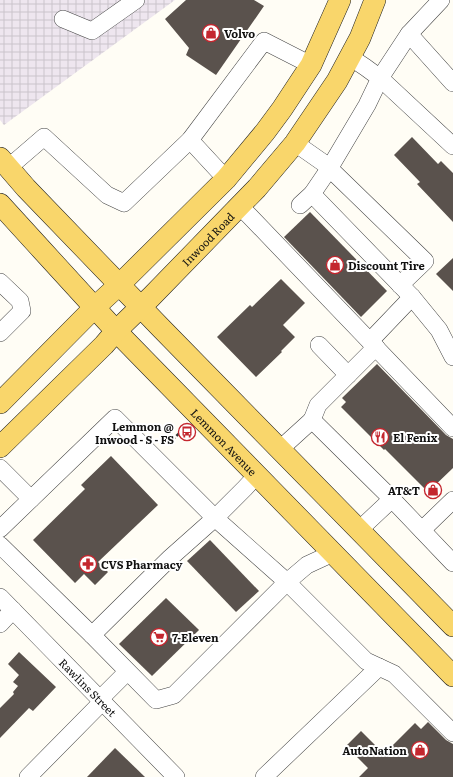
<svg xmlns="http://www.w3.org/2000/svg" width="453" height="777" viewBox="0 0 453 777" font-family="Literata,serif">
	<defs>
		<pattern id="industrial-grid" width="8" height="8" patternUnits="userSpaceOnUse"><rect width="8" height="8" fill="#eee6ef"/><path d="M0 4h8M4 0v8" fill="none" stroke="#cbc4cc"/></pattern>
	</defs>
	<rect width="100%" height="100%" fill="#fffdf5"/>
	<path fill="url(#industrial-grid)" d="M0 0H175L4 125 0 120Z"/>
	<g fill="#5a524d">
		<path d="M186 0H254L264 6 216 75 186 55 189 48 165 19Z"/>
		<path d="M412 137 438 164 441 161 453 173V222L417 184 420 182 394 155Z"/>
		<path d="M310 212 387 291 361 317 284 237Z"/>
		<path d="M453 258V291L436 274Z"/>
		<path d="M281 279 305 303 283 325 295 337 281 351 282 352 256 377 217 337 250 305 252 307Z"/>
		<path d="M377 364 446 435 453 439V468L428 492 385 449 384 450 341 407 346 402 342 398Z"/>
		<path d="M111 456 158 505 98 562 108 572 95 585 84 574 75 583 33 540 85 489 81 485Z"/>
		<path d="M210 540 259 591 236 612 187 561Z"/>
		<path d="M166 598 199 630 152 676 119 644Z"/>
		<path d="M19 652 56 687 33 711 29 708 0 738V708L14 694 13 692 18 686 13 682 19 675 8 664Z"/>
		<path d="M428 722 446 740 453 744V777H359L368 768 346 746 361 731 384 754 415 723 421 729Z"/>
		<path d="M115 748 145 777H87Z"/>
	</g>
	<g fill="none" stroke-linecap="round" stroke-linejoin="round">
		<g stroke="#444" stroke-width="18">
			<g id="minor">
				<path d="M441 0 409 34 380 78 453 146"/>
				<path d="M63 19 92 31 136 0"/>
				<path d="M409 34 453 83"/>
				<path d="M190 140 226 179"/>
				<path d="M295 143 325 164 425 261 400 285"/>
				<path d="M8 168 44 137 107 195 124 203 190 140 264 41 311 65"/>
				<path d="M312 194 412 297 439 330 453 357"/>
				<path d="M300 205 312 194 329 169 367 105 380 78 365 67 350 57"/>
				<path d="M240 206 453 428"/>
				<path d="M0 282 20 301 22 311 0 333"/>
				<path d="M370 341 412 297"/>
				<path d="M319 345 348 375"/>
				<path d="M312 420 318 405 376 347"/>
				<path d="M279 450 312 420 392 499"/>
				<path d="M0 468 31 499"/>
				<path d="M0 529 115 418 215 518 245 488 257 475"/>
				<path d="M359 530 392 499 453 563"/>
				<path d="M422 530 453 500"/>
				<path d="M0 545 92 635 156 700 174 695 287 582 307 565 333 553"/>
				<path id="s1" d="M0 597 176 777"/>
				<path d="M0 624 13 610"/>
				<path d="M92 635 170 558 215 518 287 582 366 661 394 674 453 733"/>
				<path d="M100 699 127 672"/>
				<path d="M28 777 102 702"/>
				<path d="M264 777 379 667"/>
			</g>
		</g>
		<g stroke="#222" stroke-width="22">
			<g id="major">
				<path d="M0 158 26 188 161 328 453 626"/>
				<path id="s2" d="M0 204 42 250 116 331 453 676"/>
				<path d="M0 403 95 307 119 285 226 179 265 132 282 109 311 65 340 0"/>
				<path id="s3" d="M0 447 104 345 116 331 151 297 257 188 295 143 337 81 360 38 375 0"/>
			</g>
		</g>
		<path stroke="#333" stroke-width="2.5" stroke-dasharray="4 2" stroke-linecap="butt" d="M172 440 185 428"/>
		<use href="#minor" stroke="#fff" stroke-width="17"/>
		<use href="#major" stroke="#f9d66b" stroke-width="21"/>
	</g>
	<defs>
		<g id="shop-ring" transform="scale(0.9)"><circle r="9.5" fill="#fff" stroke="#c4262e" stroke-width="1.5"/><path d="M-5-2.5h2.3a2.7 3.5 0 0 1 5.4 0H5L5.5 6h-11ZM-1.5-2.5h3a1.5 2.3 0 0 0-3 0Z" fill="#c4262e"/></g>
		<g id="bus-ring" transform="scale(0.9)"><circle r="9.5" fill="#fff" stroke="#c4262e" stroke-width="1.5"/><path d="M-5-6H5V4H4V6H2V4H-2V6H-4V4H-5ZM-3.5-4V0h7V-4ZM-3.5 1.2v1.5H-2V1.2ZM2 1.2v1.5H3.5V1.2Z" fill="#c4262e"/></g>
		<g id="restaurant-ring" transform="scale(0.9)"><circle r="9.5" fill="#fff" stroke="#c4262e" stroke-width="1.5"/><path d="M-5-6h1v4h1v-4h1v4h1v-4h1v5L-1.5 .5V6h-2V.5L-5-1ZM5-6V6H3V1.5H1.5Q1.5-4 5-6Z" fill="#c4262e"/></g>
		<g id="pharmacy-ring" transform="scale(0.9)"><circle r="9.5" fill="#fff" stroke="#c4262e" stroke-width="1.5"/><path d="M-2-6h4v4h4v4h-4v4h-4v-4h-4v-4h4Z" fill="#c4262e"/></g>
		<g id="supermarket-ring" transform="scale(0.9)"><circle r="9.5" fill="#fff" stroke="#c4262e" stroke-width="1.5"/><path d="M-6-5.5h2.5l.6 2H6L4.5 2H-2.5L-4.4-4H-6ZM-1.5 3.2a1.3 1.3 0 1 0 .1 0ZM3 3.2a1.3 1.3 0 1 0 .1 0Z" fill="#c4262e"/></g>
	</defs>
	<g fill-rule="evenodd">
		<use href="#shop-ring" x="211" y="33"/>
		<use href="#shop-ring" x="335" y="265"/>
		<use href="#bus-ring" x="187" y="432"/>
		<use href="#restaurant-ring" x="380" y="437"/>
		<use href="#shop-ring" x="433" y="490"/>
		<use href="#pharmacy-ring" x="88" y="564"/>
		<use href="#supermarket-ring" x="159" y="637"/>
		<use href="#shop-ring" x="420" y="750"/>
	</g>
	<g text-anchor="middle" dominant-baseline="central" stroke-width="4" stroke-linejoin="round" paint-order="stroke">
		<g font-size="11" font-weight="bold" fill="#111" stroke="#fff" text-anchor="start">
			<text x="224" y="33">Volvo</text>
			<text x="348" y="265">Discount Tire</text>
			<text x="174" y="426" text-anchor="end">Lemmon @<tspan x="174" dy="13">Inwood - S - FS</tspan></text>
			<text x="393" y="437">El Fenix</text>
			<text x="420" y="490" text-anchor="end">AT&amp;T</text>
			<text x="101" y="564">CVS Pharmacy</text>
			<text x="172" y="637">7-Eleven</text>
			<text x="407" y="750" text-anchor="end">AutoNation</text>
		</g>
		<g font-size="11" fill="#111" stroke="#fff">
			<text stroke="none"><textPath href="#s3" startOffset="294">Inwood Road</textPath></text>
			<text stroke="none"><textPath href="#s2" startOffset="327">Lemmon Avenue</textPath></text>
			<text stroke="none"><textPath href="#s1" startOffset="126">Rawlins Street</textPath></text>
		</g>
	</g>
</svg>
